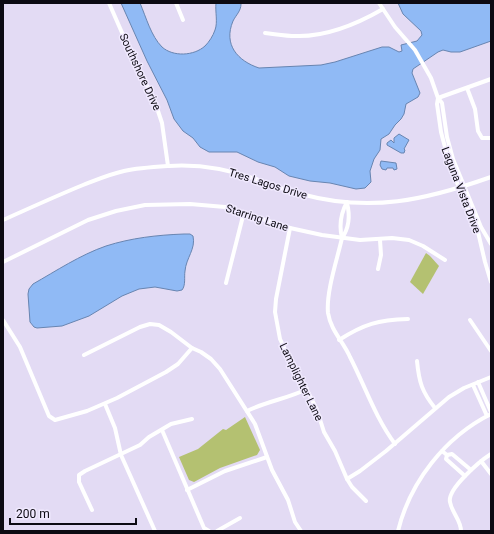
<svg xmlns="http://www.w3.org/2000/svg" width="494" height="534" viewBox="0 0 494 534" font-family="Roboto,sans-serif">
	<rect width="100%" height="100%" fill="#e3dbf4"/>
	<g fill="#b4c171">
		<path d="M426 253 430 256 439 266 423 294 410 282Z"/>
		<path d="M245 417 260 450 257 455 220 468 194 482 189 480 179 457 198 449 223 429 226 430Z"/>
	</g>
	<g fill="#90baf5" stroke="#6885b1">
		<path d="M121 3H140C146 17 151 36 162 47 173 57 194 56 205 46 209 42 213 36 215 30 218 22 215 12 216 3H240L241 4C241 11 236 15 233 21 223 45 238 61 259 68L321 65 335 62 382 47H389L399 52 402 51 401 45 417 41 422 35 421 31 403 14 398 3H491V41L460 52H451L443 50 438 52 413 69 412 73 420 93 418 97 406 104 404 114 401 119 395 125 389 134 381 139 380 150 374 159 370 171 371 182 365 188 356 189 330 183 310 181 289 176 275 167 258 162 237 152H209L200 147 193 138 183 131 174 119 167 100 147 61Z"/>
		<path d="M399 134 409 140 404 149 405 150 404 153H401L387 145V143L391 140 394 143V138Z"/>
		<path d="M381 161 396 163 397 169 394 170 393 168H387L386 170 382 169 380 165Z"/>
		<path d="M184 234H190L193 236C196 249 186 258 185 271 184 277 186 285 182 290L177 291 155 287 139 289 122 296 89 316 62 326 37 328 34 327 30 322 28 294 29 289 33 284C56 271 80 255 106 246 131 238 157 235 184 234Z"/>
	</g>
	<g fill="none" stroke-linecap="round" stroke-linejoin="round">
		<g stroke="#fff" stroke-width="4">
			<path d="M109 3 137 67 154 99 162 123 168 166"/>
			<path d="M176 3 183 20"/>
			<path d="M379 3 395 27 415 50 431 78 438 98 442 103 447 137 453 159 481 227 491 244"/>
			<path d="M265 33C275 34 285 36 296 36 326 37 357 24 383 9"/>
			<path d="M467 88 475 109 478 131 482 138H491"/>
			<path d="M438 98 437 104 441 132 447 155 459 188 478 232 485 262 491 282"/>
			<path d="M438 98 491 79"/>
			<path d="M347 202C341 213 339 226 342 238 337 260 326 292 328 313 331 331 343 341 350 357 365 386 375 417 395 444"/>
			<path d="M3 220C30 208 56 196 83 185 96 180 110 174 124 171 138 168 154 167 169 166 199 164 232 170 261 181 274 185 287 191 301 194 370 213 426 200 491 177"/>
			<path d="M290 228 276 299 275 312 280 339 291 362 302 380 317 410 324 432 335 451 347 479 352 487 366 501"/>
			<path d="M342 238C349 228 350 215 347 203"/>
			<path d="M3 262 88 220 116 211 145 205 190 204 225 207 290 228 322 235 360 240 392 238 409 240 423 246 445 260"/>
			<path d="M378 269 381 255 380 240"/>
			<path d="M226 283 244 212"/>
			<path d="M3 320 20 347 49 416 55 420 87 411 117 398 166 372 178 364 192 348"/>
			<path d="M470 320 491 351"/>
			<path d="M339 340C364 324 378 320 408 319"/>
			<path d="M84 355 140 327 150 324 159 325 171 332 192 348 201 352 211 359 220 369 255 424 272 470 288 500 295 522 301 531"/>
			<path d="M417 361C419 382 422 392 435 408"/>
			<path d="M478 382 491 412"/>
			<path d="M473 385 487 416"/>
			<path d="M105 404 115 428 121 455 155 531"/>
			<path d="M247 411C267 401 287 399 307 389"/>
			<path d="M162 430 204 528 209 531"/>
			<path d="M442 451 447 455 452 454 471 470"/>
			<path d="M447 455 446 459 465 476"/>
			<path d="M481 461 491 474"/>
			<path d="M347 479 360 471 386 451 449 397 464 388 491 377"/>
			<path d="M187 490 225 471 267 457"/>
			<path d="M92 510 79 482V475L85 471 140 445 149 437 171 424 192 419"/>
			<path d="M217 531 240 518"/>
			<path d="M398 531C410 482 445 437 491 414"/>
			<path d="M461 531C461 520 452 513 450 502 447 489 480 461 491 454"/>
		</g>
	</g>
	<g text-anchor="middle" dominant-baseline="central" stroke-width="3" stroke-linejoin="round" paint-order="stroke">
		<g font-size="11" fill="#0c0a12" stroke="#f0e9fe">
			<text transform="translate(140 72) rotate(65)">Southshore Drive</text>
			<text transform="translate(268 184) rotate(17)">Tres Lagos Drive</text>
			<text transform="translate(461 190) rotate(69)">Laguna Vista Drive</text>
			<text transform="translate(257 218) rotate(18)">Starring Lane</text>
			<text transform="translate(301 382) rotate(64)">Lamplighter Lane</text>
		</g>
	</g>
	<rect width="494" height="534" fill="none" stroke="#0c0a12" stroke-width="8"/>
	<path d="M10 518v6h126v-6" fill="none" stroke="#0c0a12" stroke-width="2"/>
	<text x="16" y="518" font-size="12" fill="#0c0a12" stroke="#f0e9fe" stroke-width="3" paint-order="stroke">200 m</text>
</svg>
